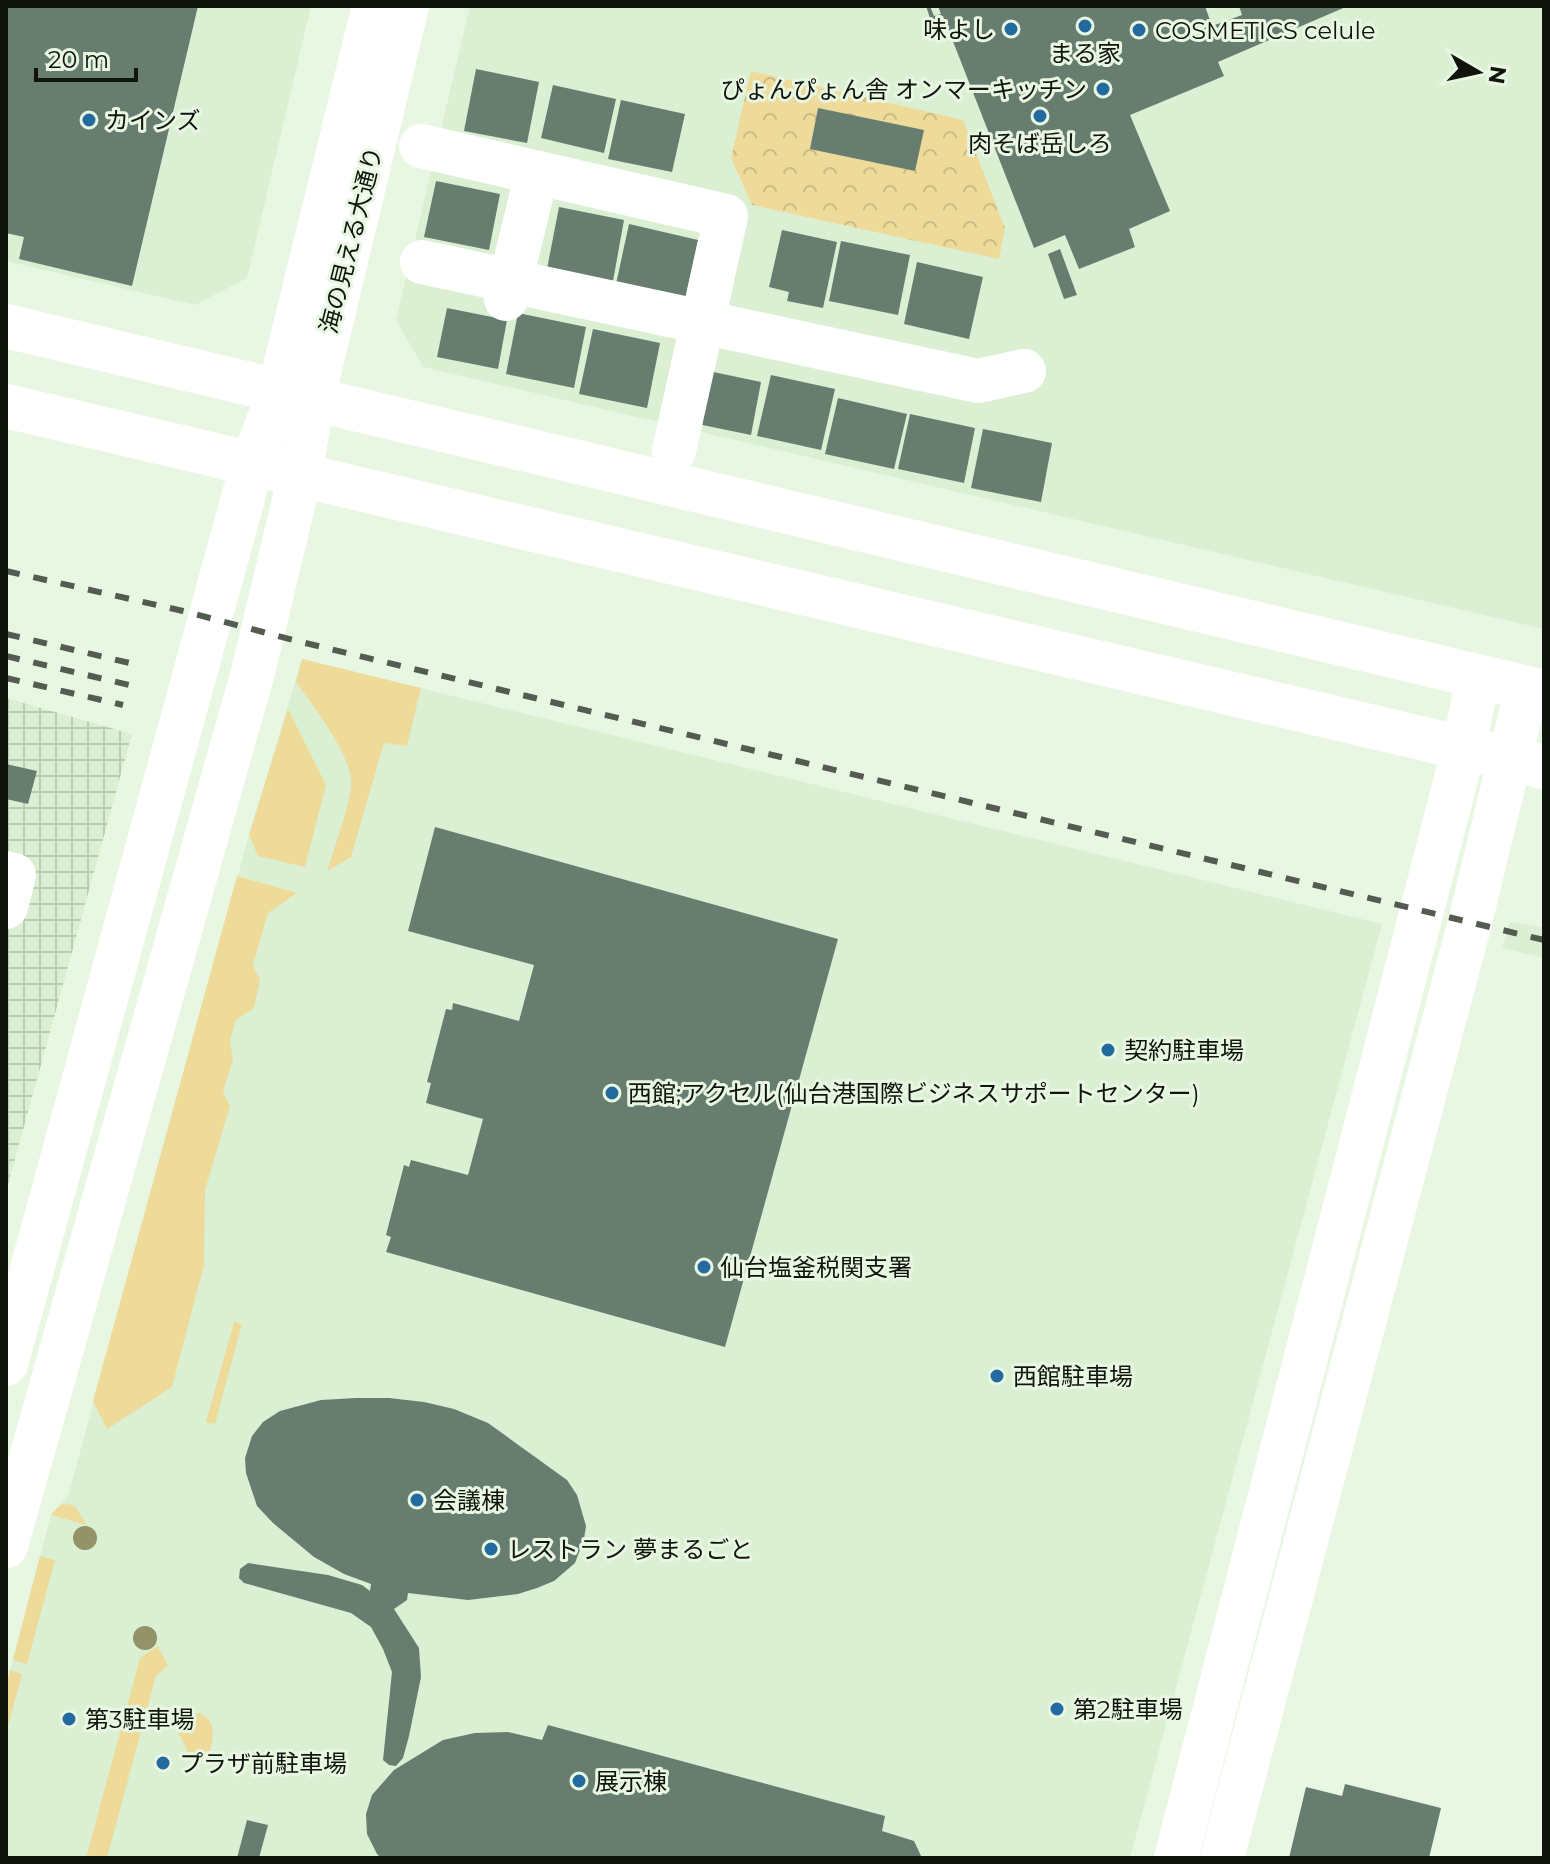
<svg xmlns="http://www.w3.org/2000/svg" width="1550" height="1864" viewBox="0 0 1550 1864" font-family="Montserrat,'Noto Sans JP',sans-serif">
	<defs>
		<pattern id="industrial-grid" width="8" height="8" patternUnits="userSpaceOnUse" patternTransform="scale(2)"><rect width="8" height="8" fill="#dbefd3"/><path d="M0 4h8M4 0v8" fill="none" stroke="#bbccb4"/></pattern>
		<pattern id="park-crowns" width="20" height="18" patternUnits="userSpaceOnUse" patternTransform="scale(2)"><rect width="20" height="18" fill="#eedb9a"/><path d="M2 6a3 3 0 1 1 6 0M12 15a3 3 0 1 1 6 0" fill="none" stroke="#cbbb84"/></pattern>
	</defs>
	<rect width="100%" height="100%" fill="#e8f7e2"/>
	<g fill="#dbefd3">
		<path d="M6 6H311L247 278 195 305 6 261Z"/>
		<path d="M470 6H1544V629L423 367 396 320Z"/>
		<path d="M302 659 1382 924 1130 1858H6V1686L51 1515 68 1496 249 835Z"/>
		<path d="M1510 922 1544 928V958L1502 948Z"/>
	</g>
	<path fill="url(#industrial-grid)" d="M6 698 132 734 6 1192Z"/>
	<g fill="#eedb9a">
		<path d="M302 659 421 688 407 746 384 743 351 857 327 871C334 848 349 808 351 786 354 757 312 705 296 682Z"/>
		<path d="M288 709 326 785 305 867 258 856 249 835Z"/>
		<path d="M237 876 297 893 268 913 253 965 260 980 254 1008 236 1020 230 1040 233 1060 223 1091 230 1106 205 1190 204 1265 172 1387 107 1429 93 1401Z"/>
		<path d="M234 1322 242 1324 215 1424 206 1422Z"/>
		<path d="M68 1504 75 1506 87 1525 51 1515 60 1505Z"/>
		<path d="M40 1556 55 1560 27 1664 13 1660Z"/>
		<path d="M158 1646 168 1665 156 1676 107 1858H86L140 1658Z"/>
		<path d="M10 1670 22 1674 6 1734V1686Z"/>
		<path d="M200 1713C220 1723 212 1744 207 1761L191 1758 179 1734 183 1719Z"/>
	</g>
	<path fill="url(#park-crowns)" d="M751 71 963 120 1005 228 999 259 752 205 731 158Z"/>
	<g fill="#677d70">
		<path d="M6 6H198L132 286 19 259 24 237 6 233Z"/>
		<path d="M926 6H930L934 16 941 14 938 6H1205L1212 26 1242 15 1239 6H1348L1218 62 1224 76 1130 115 1170 211 1129 229 1135 247 1079 269 1065 235 1034 248 943 16 931 21Z"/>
		<path d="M476 69 539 82 527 143 464 131Z"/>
		<path d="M553 85 616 99 604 153 541 138Z"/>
		<path d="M621 100 685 114 672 172 608 159Z"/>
		<path d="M818 108 924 130 915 171 810 149Z"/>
		<path d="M436 181 500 194 489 250 424 237Z"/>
		<path d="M559 207 624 220 613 281 547 269Z"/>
		<path d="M629 224 698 240 685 299 616 284Z"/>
		<path d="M782 230 837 242 823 308 787 301 789 292 769 287Z"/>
		<path d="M841 241 910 255 898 315 829 301Z"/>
		<path d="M1060 249 1077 295 1064 299 1048 254Z"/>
		<path d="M917 262 983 277 969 339 904 324Z"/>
		<path d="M447 308 507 320 498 369 437 357Z"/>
		<path d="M518 313 586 327 574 388 506 374Z"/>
		<path d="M593 329 660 343 647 408 579 394Z"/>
		<path d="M699 369 761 382 751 435 688 422Z"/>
		<path d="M771 375 835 389 821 450 757 436Z"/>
		<path d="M838 398 907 414 894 469 825 454Z"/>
		<path d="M910 414 975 428 964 483 898 469Z"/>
		<path d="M983 429 1052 443 1041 502 971 488Z"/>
		<path d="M6 764 37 771 28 804 6 799Z"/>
		<path d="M435 827 838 939 725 1347 386 1252 391 1237 386 1235 404 1165 409 1167 411 1160 468 1175 483 1119 426 1103 431 1083 427 1082 446 1009 452 1010 453 1003 519 1021 534 965 408 931Z"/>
		<path d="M356 1398H389L424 1402 454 1409 488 1423 567 1480 577 1495 586 1526 584 1539 575 1563 554 1581 537 1588 518 1594 468 1600 408 1593 407 1600 394 1609 419 1648 421 1677 409 1736 403 1758 396 1766 389 1765 383 1760 392 1672 383 1649 371 1627 351 1613 244 1583 239 1578 240 1569 248 1563 328 1575 362 1585 370 1591 371 1584 344 1574 314 1557 273 1523 257 1506 246 1473 245 1458 252 1436 263 1422 280 1411 321 1400Z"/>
		<path d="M548 1725 885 1816 882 1831 914 1841 922 1858H381L377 1854 367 1834 366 1814 372 1795 394 1770 443 1740 475 1733 508 1732 542 1740Z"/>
		<path d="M1345 1784 1441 1808 1429 1858H1289L1306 1787 1342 1796Z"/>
		<path d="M247 1820 268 1825 259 1858H237Z"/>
	</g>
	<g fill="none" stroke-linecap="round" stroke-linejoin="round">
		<g stroke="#fff" stroke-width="44">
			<path d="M421 146 726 216 674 451"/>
			<path d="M422 262 978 381 1024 371"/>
			<path d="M506 299 537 173"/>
			<path d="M6 326 1544 692"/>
			<path d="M6 406 1544 767"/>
			<path d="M6 873 14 875 6 907"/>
			<path d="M6 1364 252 465 279 391 374 6"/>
			<path d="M6 1546 253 672 300 476 313 398 407 6"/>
			<path d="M1176 1858 1464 748 1478 677"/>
			<path d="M1222 1858 1470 922 1527 688"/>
		</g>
		<g stroke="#545b50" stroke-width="6" stroke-dasharray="14 14" stroke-linecap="butt">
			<path d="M6 571 183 611 297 641 1544 940"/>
			<path d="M6 634 134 664"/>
			<path d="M6 656 129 685"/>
			<path d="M6 678 123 705"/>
		</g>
	</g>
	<g fill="#939269">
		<circle cx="85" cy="1538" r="12"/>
		<circle cx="145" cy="1638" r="12"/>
	</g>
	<g fill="#236a9e" stroke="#e8f7e2" stroke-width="3">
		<circle cx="1085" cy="26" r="8"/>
		<circle cx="1011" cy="29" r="8"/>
		<circle cx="1139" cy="30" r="8"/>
		<circle cx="1103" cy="89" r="8"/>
		<circle cx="1040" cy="116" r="8"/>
		<circle cx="89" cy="120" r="8"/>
		<circle cx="1108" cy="1050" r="8"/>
		<circle cx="612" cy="1093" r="8"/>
		<circle cx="704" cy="1267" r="8"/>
		<circle cx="997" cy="1376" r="8"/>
		<circle cx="417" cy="1500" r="8"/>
		<circle cx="491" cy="1549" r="8"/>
		<circle cx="1057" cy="1709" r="8"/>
		<circle cx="69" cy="1719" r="8"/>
		<circle cx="163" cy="1763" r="8"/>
		<circle cx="579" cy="1781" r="8"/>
	</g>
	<g text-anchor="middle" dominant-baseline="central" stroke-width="6" stroke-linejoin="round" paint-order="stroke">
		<g font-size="24" fill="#10140d" stroke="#e8f7e2" text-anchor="start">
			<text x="995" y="29" text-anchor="end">味よし</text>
			<text x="1155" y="30">COSMETICS celule</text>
			<text x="1085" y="53" text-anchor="middle">まる家</text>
			<text x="1087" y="89" text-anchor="end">ぴょんぴょん舎 オンマーキッチン</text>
			<text x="105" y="120">カインズ</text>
			<text x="1040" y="143" text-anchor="middle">肉そば岳しろ</text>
			<text x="1124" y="1050">契約駐車場</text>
			<text x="628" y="1093">西館;アクセル(仙台港国際ビジネスサポートセンター)</text>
			<text x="720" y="1267">仙台塩釜税関支署</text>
			<text x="1013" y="1376">西館駐車場</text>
			<text x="433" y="1500">会議棟</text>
			<text x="507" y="1549">レストラン 夢まるごと</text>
			<text x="1073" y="1709">第2駐車場</text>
			<text x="85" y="1719">第3駐車場</text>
			<text x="179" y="1763">プラザ前駐車場</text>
			<text x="595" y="1781">展示棟</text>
		</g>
		<g font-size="24" fill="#10140d" stroke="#e8f7e2">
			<text transform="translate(351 240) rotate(-76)">海の見える大通り</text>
		</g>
	</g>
	<rect width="1550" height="1864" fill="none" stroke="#10140d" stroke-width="16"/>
	<g transform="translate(1478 72) rotate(99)" stroke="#e8f7e2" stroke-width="6" paint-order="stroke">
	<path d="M0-6L14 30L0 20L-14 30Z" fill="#10140d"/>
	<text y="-12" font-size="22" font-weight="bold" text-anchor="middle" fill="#10140d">N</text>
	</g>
	<path d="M36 68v12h100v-12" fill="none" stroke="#10140d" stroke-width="4"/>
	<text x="48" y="68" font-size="24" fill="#10140d" stroke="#e8f7e2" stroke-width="6" paint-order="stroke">20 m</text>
</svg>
